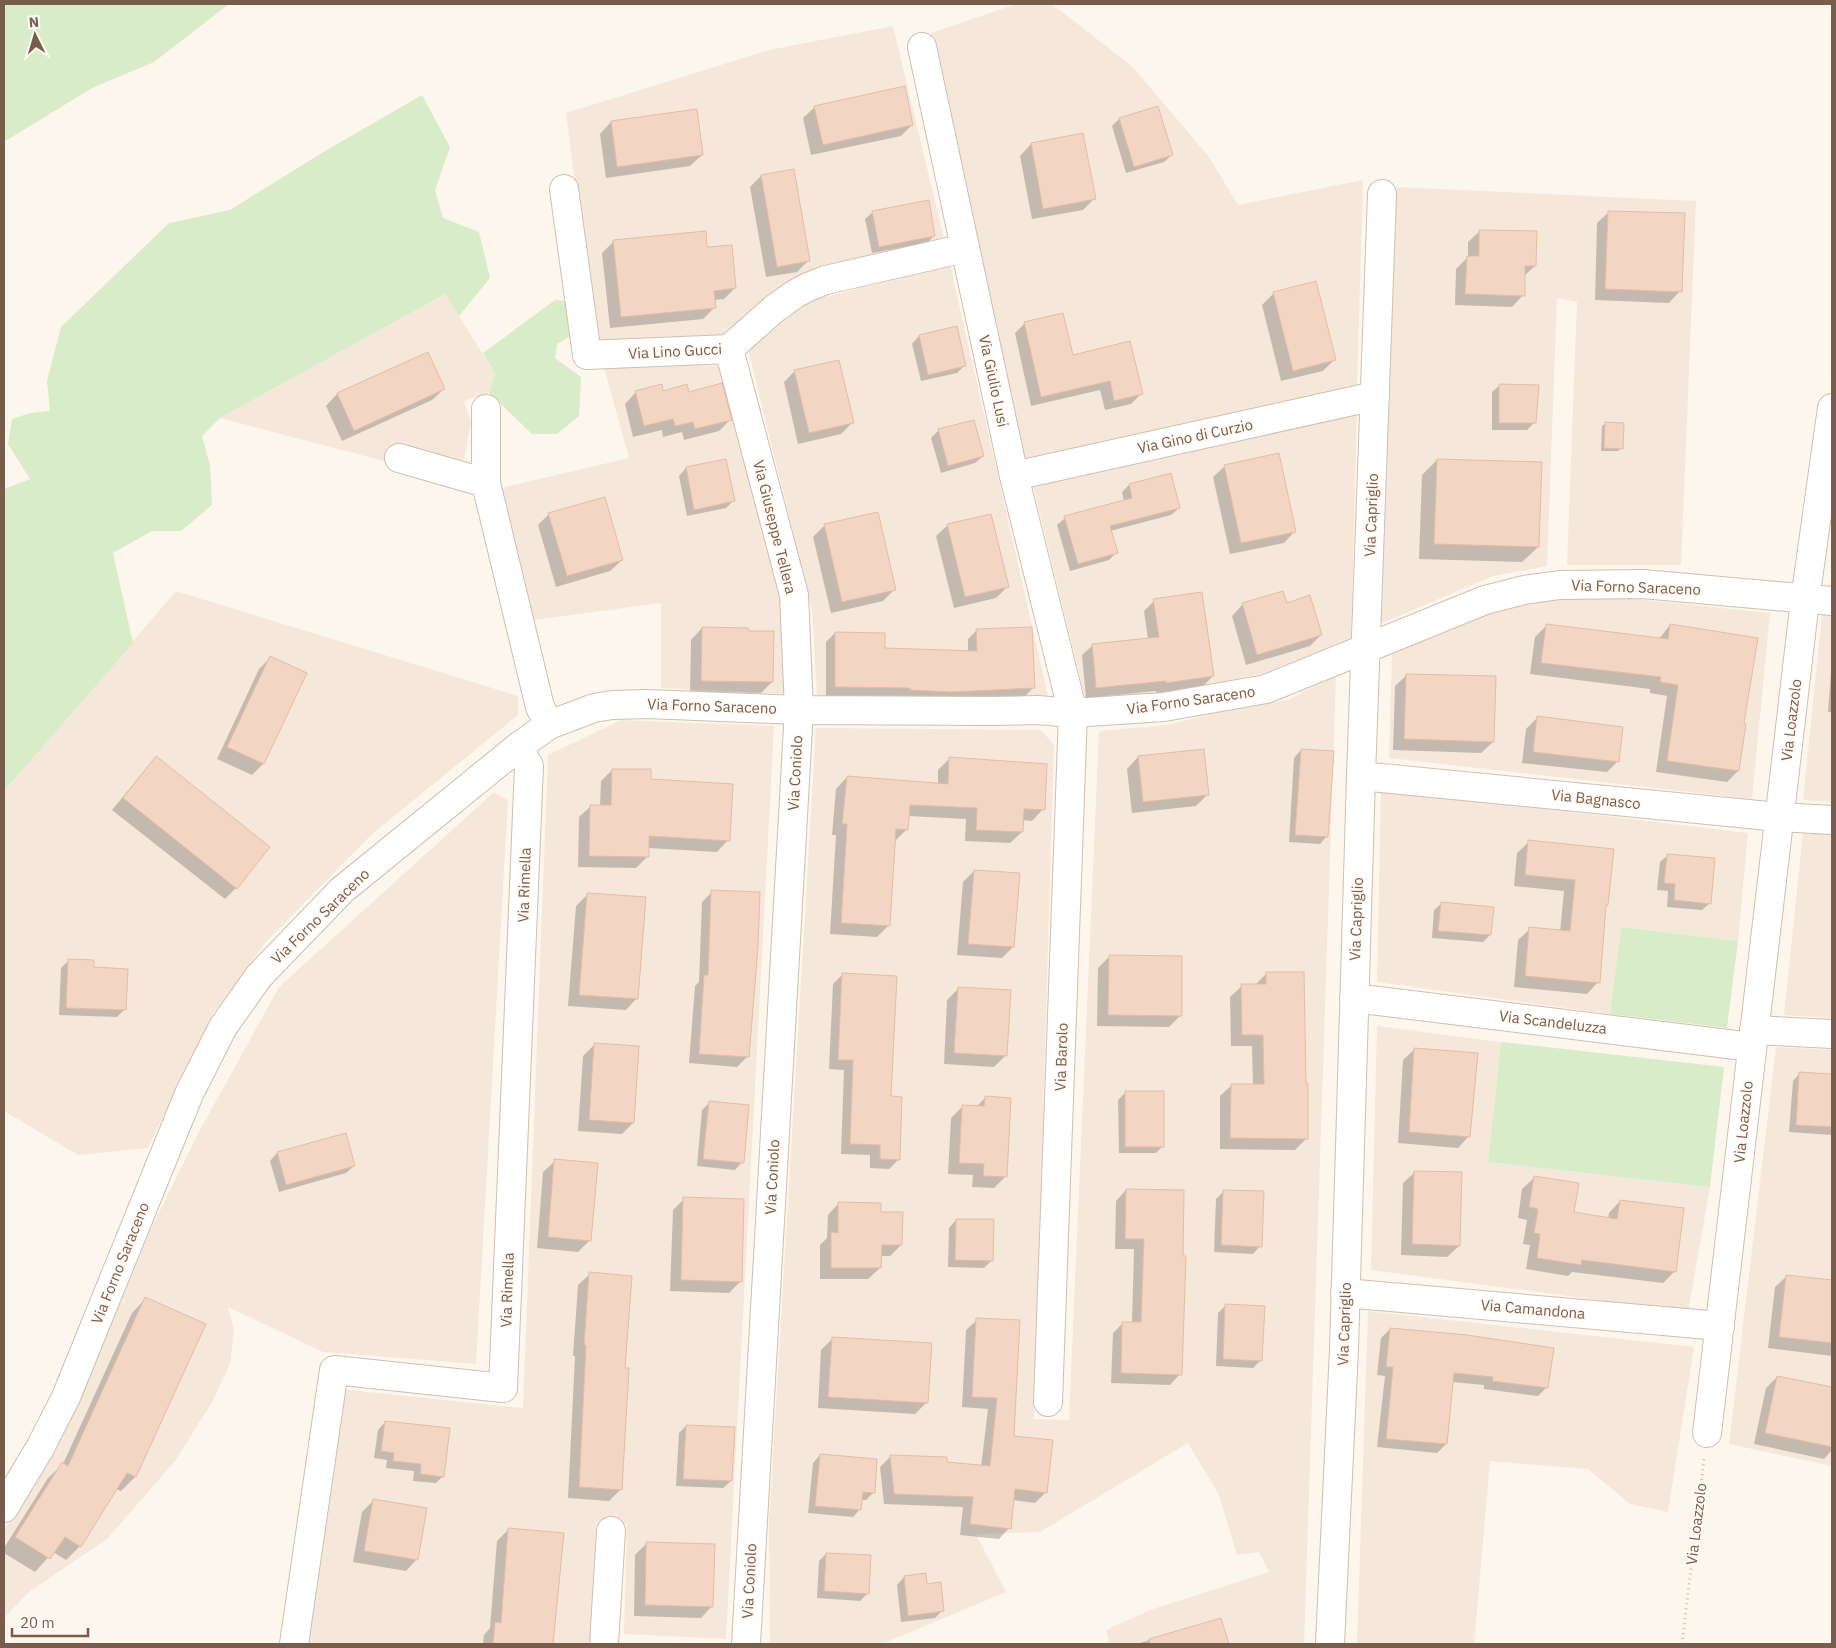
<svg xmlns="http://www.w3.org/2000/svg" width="1836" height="1648" viewBox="0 0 1836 1648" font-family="'IBM Plex Sans',sans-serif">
	<rect width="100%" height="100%" fill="#fdf6ec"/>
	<g fill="#f5e8da">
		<path d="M1016 4H1052L1133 67 1209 157 1238 205 1363 180 1357 388 1024 463 931 33Z"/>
		<path d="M893 26 944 239 723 337 596 342 566 113 769 50Z"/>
		<path d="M1396 187 1696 201 1681 565H1567L1577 302 1557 298 1547 566 1493 576 1380 624Z"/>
		<path d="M950 265 1048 696 817 695 812 609 748 349 802 303Z"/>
		<path d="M445 294 495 374 489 393 464 401 471 422 460 481 220 418Z"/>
		<path d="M646 364 722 366 784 599 788 694 661 688V603L533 620 501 488 629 458 604 368Z"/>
		<path d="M1357 411 1351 643 1263 673 1177 691 1086 701 1033 486Z"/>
		<path d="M176 591 518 696V715L372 834 265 943 213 1014 148 1148 78 1155 4 1111V791Z"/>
		<path d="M1554 597H1616L1770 613 1752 799 1389 758 1392 653 1509 602Z"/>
		<path d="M1822 615H1832V802L1803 800Z"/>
		<path d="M1336 675 1304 1644H1109L1106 1630 1153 1609 1269 1572 1259 1552 1237 1555 1219 1495 1188 1443 1040 1532 976 1534 1006 1592 882 1644H770L769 1523 816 728 1041 730 1054 745 1034 1419 1069 1420 1099 731 1168 725 1231 709 1288 700Z"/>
		<path d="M621 720 774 726 726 1639 624 1634 627 1524 596 1521 590 1644H307L339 1389 523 1408 548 755Z"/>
		<path d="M1381 789 1748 833 1738 941 1621 927 1610 1014 1377 982Z"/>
		<path d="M494 792 508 800 476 1364 323 1352 228 1307 234 1329 230 1364 212 1402 175 1461 107 1539 29 1592 4 1618V1531L58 1444 141 1249 200 1130 279 987Z"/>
		<path d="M1803 833 1832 834V1018L1784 1015Z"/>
		<path d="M1377 1026 1501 1042 1488 1162 1710 1187 1688 1312 1371 1270Z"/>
		<path d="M1776 1047 1832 1050V1466L1729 1444Z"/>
		<path d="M1368 1311 1694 1347 1668 1512 1630 1504 1588 1469 1490 1461 1474 1644H1357Z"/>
	</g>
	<g fill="#d8ecc9">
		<path d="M4 4H229L154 62 92 88 4 142Z"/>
		<path d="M422 95 450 147 435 190 443 218 479 232 490 278 459 316 445 294 220 418 202 436 210 465 212 505 181 531H152L113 553 133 643 4 791V489L30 479 8 444 12 419 30 413 50 411 47 381 61 327 169 223 230 210 325 151Z"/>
		<path d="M555 300 576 302 579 331 557 344 555 358 581 377 579 416 557 434H532L489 393 495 374 483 353Z"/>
		<path d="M1621 927 1738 941 1727 1028 1610 1014Z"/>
		<path d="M1501 1042 1724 1067 1710 1187 1488 1162Z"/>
	</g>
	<g fill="#0003">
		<path d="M815 107 912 125 901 136 811 155 803 118Z"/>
		<path d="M1119 119 1172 155 1164 162 1126 173 1112 126Z"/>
		<path d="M611 122 702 155 690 166 606 178 600 134Z"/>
		<path d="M1031 144 1094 199 1083 210 1032 219 1020 156Z"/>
		<path d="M761 176 809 260 797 272 766 277 750 187Z"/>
		<path d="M873 212 934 236 927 243 872 253 865 219Z"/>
		<path d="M1609 212 1680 291 1669 303 1595 300 1597 223Z"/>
		<path d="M1480 231 1535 266 1524 276 1523 295 1512 307 1455 305 1456 269 1468 257V242Z"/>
		<path d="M614 241 706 249 735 288 724 299 714 300V308L703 319 610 328 602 253Z"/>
		<path d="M1274 293 1334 360 1323 371 1281 381 1262 305Z"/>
		<path d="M1025 323 1072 357 1141 394 1131 404 1105 410 1100 390 1031 406 1015 333Z"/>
		<path d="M919 336 965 365 957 373 921 381 912 344Z"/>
		<path d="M427 353 444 389 432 400 342 441 326 406 337 394Z"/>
		<path d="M795 371 853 422 841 434 798 444 784 382Z"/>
		<path d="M1500 385 1535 422 1527 430H1492V392Z"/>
		<path d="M636 392 688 393 730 420 719 431 684 440 682 432 663 437 662 430 633 437 625 404Z"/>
		<path d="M1606 423 1621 448 1618 451H1601L1602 426Z"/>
		<path d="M939 430 983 456 975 463 941 473 931 438Z"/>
		<path d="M1437 460 1538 547 1522 562 1419 559 1422 475Z"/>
		<path d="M1225 466 1295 531 1284 543 1230 554 1213 477Z"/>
		<path d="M686 468 733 501 726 508 687 516 679 476Z"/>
		<path d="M1129 485 1179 508 1171 515 1110 531 1116 553 1109 560 1070 571 1057 525 1065 518 1124 501 1122 492Z"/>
		<path d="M549 514 622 560 610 571 556 587 538 525Z"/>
		<path d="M825 525 894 590 883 601 831 613 813 537Z"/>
		<path d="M948 525 1007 587 996 598 954 608 936 536Z"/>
		<path d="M1154 601 1213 676 1203 686 1156 693V691L1086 698 1082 655 1093 645 1148 639 1144 611Z"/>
		<path d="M1243 604H1286L1321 635 1310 646 1246 665 1232 616Z"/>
		<path d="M1670 625 1742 724 1738 771 1727 782 1656 772 1667 696 1650 693V689L1530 674 1535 637 1546 626 1659 639Z"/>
		<path d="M702 628 772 682 761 693 690 692 691 640Z"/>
		<path d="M977 630 1033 688 1024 697 901 699V696H826V642L835 633 884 649 968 652V639Z"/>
		<path d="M271 657 306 674 263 764 252 775 217 759 259 669Z"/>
		<path d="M1832 659V712H1828Z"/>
		<path d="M1407 675 1493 742 1481 753 1393 750 1395 686Z"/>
		<path d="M1537 718 1618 761 1607 772 1522 763 1526 729Z"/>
		<path d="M1301 750 1327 836 1320 844 1289 842 1294 758Z"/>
		<path d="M1138 757 1208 794 1196 806 1132 813 1127 769Z"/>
		<path d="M156 758 236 888 225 899 112 810 145 770Z"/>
		<path d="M950 758 1043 809 1032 821 1022 820V832L1010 843 965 841 966 819 908 816 907 829 895 841 889 925 877 937 830 934 836 835H832L836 789 847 777 938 785V770Z"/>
		<path d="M612 770 649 780 728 840 717 852 648 848 647 857 636 868 578 867 579 817 591 806H600L601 781Z"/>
		<path d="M1529 842 1607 904 1605 907 1598 982 1587 994 1514 987 1518 940 1530 929 1560 932 1564 891 1514 886 1517 853Z"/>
		<path d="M1668 855 1710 903 1702 910 1667 907 1668 891 1657 890 1660 862Z"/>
		<path d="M974 871 1013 947 1002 958 957 955 963 882Z"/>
		<path d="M712 892 747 1057 737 1067 689 1063 695 986 699 982 702 902Z"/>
		<path d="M587 895 637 998 626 1010 568 1006 576 906Z"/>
		<path d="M1442 903 1490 935 1483 942 1432 938 1434 910Z"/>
		<path d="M1109 957 1181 1015 1169 1027 1097 1026 1098 968Z"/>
		<path d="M69 960 93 968 126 970 124 1010 117 1017 59 1015 61 968Z"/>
		<path d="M843 974 890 1098 899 1159 889 1169 870 1168V1155L841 1154 844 1070 829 1069 833 984Z"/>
		<path d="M1266 974 1307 1138 1295 1150 1220 1149V1096L1232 1085H1253L1252 1046H1231L1230 997 1242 986H1254Z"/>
		<path d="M959 988 1006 1055 994 1067 944 1064 947 1000Z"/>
		<path d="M594 1045 633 1123 622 1134 578 1131 583 1056Z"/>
		<path d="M1415 1049 1469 1136 1458 1148 1398 1143 1403 1060Z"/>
		<path d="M1800 1073 1832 1075V1135L1789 1132 1793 1081Z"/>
		<path d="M1126 1092 1163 1146 1156 1153H1119L1118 1100Z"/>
		<path d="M985 1098 1006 1176 994 1188 972 1187 973 1175 948 1174 951 1118 963 1106 976 1107Z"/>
		<path d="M709 1103 742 1162 735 1170 697 1166 702 1110Z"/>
		<path d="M345 1135 354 1166 346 1173 279 1192 270 1161 277 1153Z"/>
		<path d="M555 1161 590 1240 578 1252 537 1248 543 1172Z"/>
		<path d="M1415 1172 1459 1246 1447 1257 1401 1255 1403 1183Z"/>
		<path d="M1534 1178 1572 1213 1608 1219 1609 1213 1620 1201 1675 1271 1663 1283 1572 1272 1568 1276 1526 1269 1530 1245 1523 1244 1527 1220 1518 1218 1522 1189Z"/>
		<path d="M1126 1190 1183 1192 1180 1374 1170 1385 1111 1383 1113 1333 1123 1323H1132L1134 1249H1115L1116 1201Z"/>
		<path d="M1224 1191 1260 1246 1253 1254 1214 1252 1216 1199Z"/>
		<path d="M684 1199 740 1282 729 1293 670 1291 673 1210Z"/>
		<path d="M839 1203 879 1213 901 1245 890 1256H880V1268L868 1279H820V1245L827 1238 828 1215Z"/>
		<path d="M956 1220 992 1260 984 1268 948 1267 949 1228Z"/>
		<path d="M590 1274 624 1369 621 1489 609 1501 568 1498 575 1356H573L578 1285Z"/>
		<path d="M1787 1276 1832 1281V1356L1768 1348 1775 1287Z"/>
		<path d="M146 1298 204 1325 135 1477 121 1491 116 1489 80 1546 66 1560 53 1552 35 1572 4 1553V1548L48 1478 63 1464 132 1313Z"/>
		<path d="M1226 1305 1260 1361 1253 1368 1216 1366 1218 1313Z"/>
		<path d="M977 1320 1013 1437 1046 1492 1035 1503 1013 1500 1009 1528 999 1539 960 1535 963 1507 884 1504 880 1467 891 1456 981 1467 988 1409 962 1407 966 1330Z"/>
		<path d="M1390 1329 1547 1387 1538 1396 1484 1389V1385L1452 1382 1446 1444 1437 1453 1377 1447 1385 1376 1377 1375 1381 1338Z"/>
		<path d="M833 1338 926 1403 915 1414 818 1408 821 1350Z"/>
		<path d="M1777 1377 1832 1388V1450L1824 1459 1754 1444 1766 1388Z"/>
		<path d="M385 1422 443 1476 436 1483 413 1481 414 1471 386 1468 387 1460 374 1458 378 1430Z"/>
		<path d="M686 1426 731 1481 723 1488 676 1486 679 1433Z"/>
		<path d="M820 1455 874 1492 866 1500H861L860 1509 853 1517 808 1513 813 1463Z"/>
		<path d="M373 1501 417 1559 406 1571 353 1562 362 1512Z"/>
		<path d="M509 1529 562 1534 552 1644H483L484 1635 490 1628 497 1541Z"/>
		<path d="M647 1543 712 1606 701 1618 634 1616 635 1555Z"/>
		<path d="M826 1554 868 1593 860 1601 817 1598 819 1561Z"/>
		<path d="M904 1577 926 1585 942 1611 935 1618 901 1622 897 1585Z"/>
		<path d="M1220 1619 1227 1644H1139L1140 1643Z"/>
	</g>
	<g fill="#f3d5c3" stroke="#e6bba3">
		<path d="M905 86 913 125 823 145 814 106Z"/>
		<path d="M1158 106 1173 155 1134 167 1119 118Z"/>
		<path d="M697 109 703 155 617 167 611 121Z"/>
		<path d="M1083 133 1096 199 1043 209 1031 143Z"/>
		<path d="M794 169 810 261 777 267 761 175Z"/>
		<path d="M929 200 935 236 879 247 872 211Z"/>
		<path d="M1608 211 1685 213 1682 292 1605 289Z"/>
		<path d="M1479 230 1537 231 1536 266H1525V296L1465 294 1467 256H1479Z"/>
		<path d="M706 231 707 247 732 245 736 288 714 291 716 308 621 317 613 240Z"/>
		<path d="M1316 281 1336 360 1293 371 1273 292Z"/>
		<path d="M1063 313 1073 355 1130 341 1143 394 1114 401 1110 381 1041 397 1024 322Z"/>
		<path d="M957 326 966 366 928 375 919 335Z"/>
		<path d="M428 352 445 389 354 431 337 393Z"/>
		<path d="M839 360 854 423 809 433 794 370Z"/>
		<path d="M722 383 732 420 695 429 693 422 675 426 673 419 644 426 635 391 662 384 663 391 687 384 689 392Z"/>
		<path d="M1499 384 1539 385 1536 423H1499Z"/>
		<path d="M974 420 984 456 948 466 938 429Z"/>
		<path d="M1605 422 1624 423 1623 449 1604 448Z"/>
		<path d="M1279 453 1296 532 1241 543 1224 465Z"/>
		<path d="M726 459 735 501 694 510 686 467Z"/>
		<path d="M1437 459 1542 462 1539 547 1434 544Z"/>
		<path d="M1171 473 1180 508 1110 526 1118 553 1078 564 1064 516 1132 498 1129 484Z"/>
		<path d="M605 497 623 560 567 576 548 513Z"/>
		<path d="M878 512 896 590 842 602 824 524Z"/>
		<path d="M991 514 1009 587 965 597 947 524Z"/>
		<path d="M1283 591 1287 603 1310 595 1322 635 1257 655 1242 603Z"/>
		<path d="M1202 592 1214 676 1166 683V681L1096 688 1092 644 1159 637 1153 599Z"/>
		<path d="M1546 624 1668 639 1670 624 1758 638 1744 723 1746 724 1739 771 1667 761 1678 685 1660 682 1661 677 1541 663Z"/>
		<path d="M702 627 748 628 749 631H774L773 682 701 681Z"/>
		<path d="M1032 627 1035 688 951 692 910 690V688L835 687V632L885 633V648L977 651 976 629Z"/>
		<path d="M270 656 307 673 264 764 227 747Z"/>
		<path d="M1406 674 1496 676 1494 742 1404 739Z"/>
		<path d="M1537 716 1623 727 1619 762 1533 752Z"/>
		<path d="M1204 749 1209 795 1143 802 1138 756Z"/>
		<path d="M1301 749 1334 751 1328 837 1295 835Z"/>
		<path d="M156 756 270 847 237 889 123 798Z"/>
		<path d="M949 757 1047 764 1045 810 1024 809 1023 832 976 830 977 808 910 805 908 830 896 829 890 926 841 923 847 824H842L847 776 948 784Z"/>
		<path d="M612 769H651V779L733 784 730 841 649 836V857L589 856 590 805H611Z"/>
		<path d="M1528 840 1614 849 1608 905H1606L1600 983 1525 976 1529 927 1570 931 1575 880 1525 875Z"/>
		<path d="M1667 854 1715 858 1711 904 1674 900 1675 884 1664 883Z"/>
		<path d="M974 870 1020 873 1014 947 968 944Z"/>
		<path d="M711 890 760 892 758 947 749 1057 699 1054 704 975H708Z"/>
		<path d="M587 893 646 897 638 999 579 995Z"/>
		<path d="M1441 902 1494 907 1491 935 1438 931Z"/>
		<path d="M1109 955 1182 956V1016L1108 1015Z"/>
		<path d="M68 959 94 960V967L128 969 126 1010 66 1008Z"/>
		<path d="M1266 972H1304L1306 1084H1308V1139L1230 1138 1231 1084H1264L1263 1035H1242L1241 984H1266Z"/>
		<path d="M842 973 897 976 891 1096 902 1097 900 1160 880 1159V1145L850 1144 853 1060H838Z"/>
		<path d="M958 987 1011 990 1007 1056 954 1053Z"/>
		<path d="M594 1043 639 1046 634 1123 589 1120Z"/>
		<path d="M1414 1048 1478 1053 1470 1137 1409 1132Z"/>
		<path d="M1799 1072 1832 1074V1127L1796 1125Z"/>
		<rect x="1125" y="1091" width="39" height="56"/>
		<path d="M985 1096 1011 1098 1007 1177 983 1176 984 1164 959 1163 962 1105 984 1106Z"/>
		<path d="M709 1101 749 1105 744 1163 703 1159Z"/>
		<path d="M346 1133 355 1166 286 1185 277 1152Z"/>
		<path d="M554 1159 598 1163 591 1241 548 1237Z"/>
		<path d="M1414 1171 1462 1172 1460 1246 1412 1244Z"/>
		<path d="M1534 1176 1579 1183 1574 1212 1617 1219 1620 1200 1684 1208 1676 1272 1582 1260 1581 1265 1537 1258 1540 1234 1534 1233 1538 1209 1529 1207Z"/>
		<path d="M1126 1189 1184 1190 1183 1256H1186L1182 1375 1121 1373 1122 1322H1141L1144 1239H1125Z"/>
		<path d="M1223 1190 1264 1191 1262 1247 1221 1245Z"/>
		<path d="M683 1197 744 1199 742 1282 681 1280Z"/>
		<path d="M838 1202 881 1203V1212H903L902 1245H882L881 1268H831V1232L838 1233Z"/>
		<path d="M956 1219H994L993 1261 955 1260Z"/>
		<path d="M589 1272 632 1276 625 1368H629L622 1490 579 1487 586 1345H584Z"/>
		<path d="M1786 1275 1832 1280V1343L1779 1337Z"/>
		<path d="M145 1297 206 1324 136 1477 127 1473 81 1547 65 1537 50 1559 15 1537 62 1462 68 1466Z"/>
		<path d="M1225 1304 1265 1306 1262 1361 1223 1359Z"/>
		<path d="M976 1318 1020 1320 1014 1436 1053 1440 1047 1493 1015 1489 1011 1529 970 1524 973 1497 894 1494 890 1455 947 1457V1462L990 1466 997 1398 972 1397Z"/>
		<path d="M1390 1328 1467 1335 1554 1348 1548 1388 1492 1381 1493 1377 1454 1373 1447 1444 1386 1439 1393 1367H1386Z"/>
		<path d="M832 1337 932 1343 928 1403 828 1397Z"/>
		<path d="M1777 1376 1832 1387V1447L1765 1433Z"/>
		<path d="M385 1421 450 1428 444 1477 420 1474 421 1464 393 1461 394 1453 381 1451Z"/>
		<path d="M686 1425 735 1427 732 1481 683 1479Z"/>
		<path d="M820 1454 877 1459 875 1493 863 1492 861 1510 815 1506Z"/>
		<path d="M373 1499 427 1508 418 1560 364 1551Z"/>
		<path d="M508 1528 564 1533 553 1644H493L495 1622 501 1623Z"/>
		<path d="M646 1542 715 1544 713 1607 645 1605Z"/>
		<path d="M826 1553 871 1555 869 1594 824 1591Z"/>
		<path d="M926 1573 927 1584 941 1582 944 1611 908 1616 904 1576Z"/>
		<path d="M1221 1618 1229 1644H1150L1149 1639Z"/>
	</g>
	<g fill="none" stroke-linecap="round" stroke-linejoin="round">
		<g stroke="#d1beb0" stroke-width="30">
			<g id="minor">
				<path d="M922 47 1014 476 1073 713 1048 1402"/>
				<path d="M564 189 587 355 729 349 774 309 795 294 808 287 826 280 965 248"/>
				<path d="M729 349 794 595 799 710 746 1644"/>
				<path d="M399 458 486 483 540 707 549 725"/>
				<path d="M1014 476 1375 396"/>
				<path d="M486 483V409"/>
				<path d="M1361 776 1779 817 1832 820"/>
				<path d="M1354 998 1752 1047"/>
				<path d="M1754 1030 1832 1034"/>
				<path d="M1345 1293 1720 1326"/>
				<path d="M1707 1433 1805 600 1832 408"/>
				<path d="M4 1508 40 1448 66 1397 189 1094 223 1027 259 976 342 890 518 747 549 725 594 708 612 705 647 704 799 710 994 711 1037 710 1073 713 1164 707 1266 689 1485 600 1524 590 1560 585 1643 584 1832 601"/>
				<path d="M294 1644 334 1370 503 1388 529 766 518 747"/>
				<path d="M604 1644 611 1531"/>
				<path d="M1330 1644 1344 1349 1361 776 1382 194"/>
			</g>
		</g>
		<path stroke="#d9b8a5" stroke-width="3" stroke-dasharray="1 4" stroke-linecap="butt" d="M1682 1644 1704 1459"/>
		<use href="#minor" stroke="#fff" stroke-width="28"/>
	</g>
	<g text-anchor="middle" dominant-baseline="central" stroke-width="4" stroke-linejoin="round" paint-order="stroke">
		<g font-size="15" fill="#7a5c4d" stroke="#fffaf3">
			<text transform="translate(675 351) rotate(-3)">Via Lino Gucci</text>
			<text transform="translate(994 381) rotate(78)">Via Giulio Lusi</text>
			<text transform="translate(1195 436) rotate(-12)">Via Gino di Curzio</text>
			<text transform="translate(1371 515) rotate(-88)">Via Capriglio</text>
			<text transform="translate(775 527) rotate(76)">Via Giuseppe Tellera</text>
			<text transform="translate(1636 587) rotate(2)">Via Forno Saraceno</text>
			<text transform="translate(1191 700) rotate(-8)">Via Forno Saraceno</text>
			<text transform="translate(712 706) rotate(2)">Via Forno Saraceno</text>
			<text transform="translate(1791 720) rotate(-83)">Via Loazzolo</text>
			<text transform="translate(795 773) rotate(-87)">Via Coniolo</text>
			<text transform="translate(1596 799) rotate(6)">Via Bagnasco</text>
			<text transform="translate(524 885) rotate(-88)">Via Rimella</text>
			<text transform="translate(320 916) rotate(-44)">Via Forno Saraceno</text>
			<text transform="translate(1356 919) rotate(-88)">Via Capriglio</text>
			<text transform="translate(1553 1022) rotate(7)">Via Scandeluzza</text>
			<text transform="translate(1061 1057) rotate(-88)">Via Barolo</text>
			<text transform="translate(1743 1122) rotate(-84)">Via Loazzolo</text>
			<text transform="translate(772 1177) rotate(-87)">Via Coniolo</text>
			<text transform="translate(120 1263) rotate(-68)">Via Forno Saraceno</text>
			<text transform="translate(507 1290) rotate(-88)">Via Rimella</text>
			<text transform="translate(1533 1309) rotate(5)">Via Camandona</text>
			<text transform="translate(1344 1324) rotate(-88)">Via Capriglio</text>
			<text transform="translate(1696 1524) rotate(-83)">Via Loazzolo</text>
			<text transform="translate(749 1581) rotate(-87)">Via Coniolo</text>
		</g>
	</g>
	<rect width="1836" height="1648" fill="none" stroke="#7a5c4d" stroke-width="10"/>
	<g transform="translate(35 35) rotate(355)" stroke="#fffaf3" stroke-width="4" paint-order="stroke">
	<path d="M0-4L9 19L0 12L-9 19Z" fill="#7a5c4d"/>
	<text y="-8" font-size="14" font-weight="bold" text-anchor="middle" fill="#7a5c4d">N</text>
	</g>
	<path d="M12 1628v8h76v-8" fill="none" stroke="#7a5c4d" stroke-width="2.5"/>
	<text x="20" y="1628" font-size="15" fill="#7a5c4d" stroke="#fffaf3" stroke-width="4" paint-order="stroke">20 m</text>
</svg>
